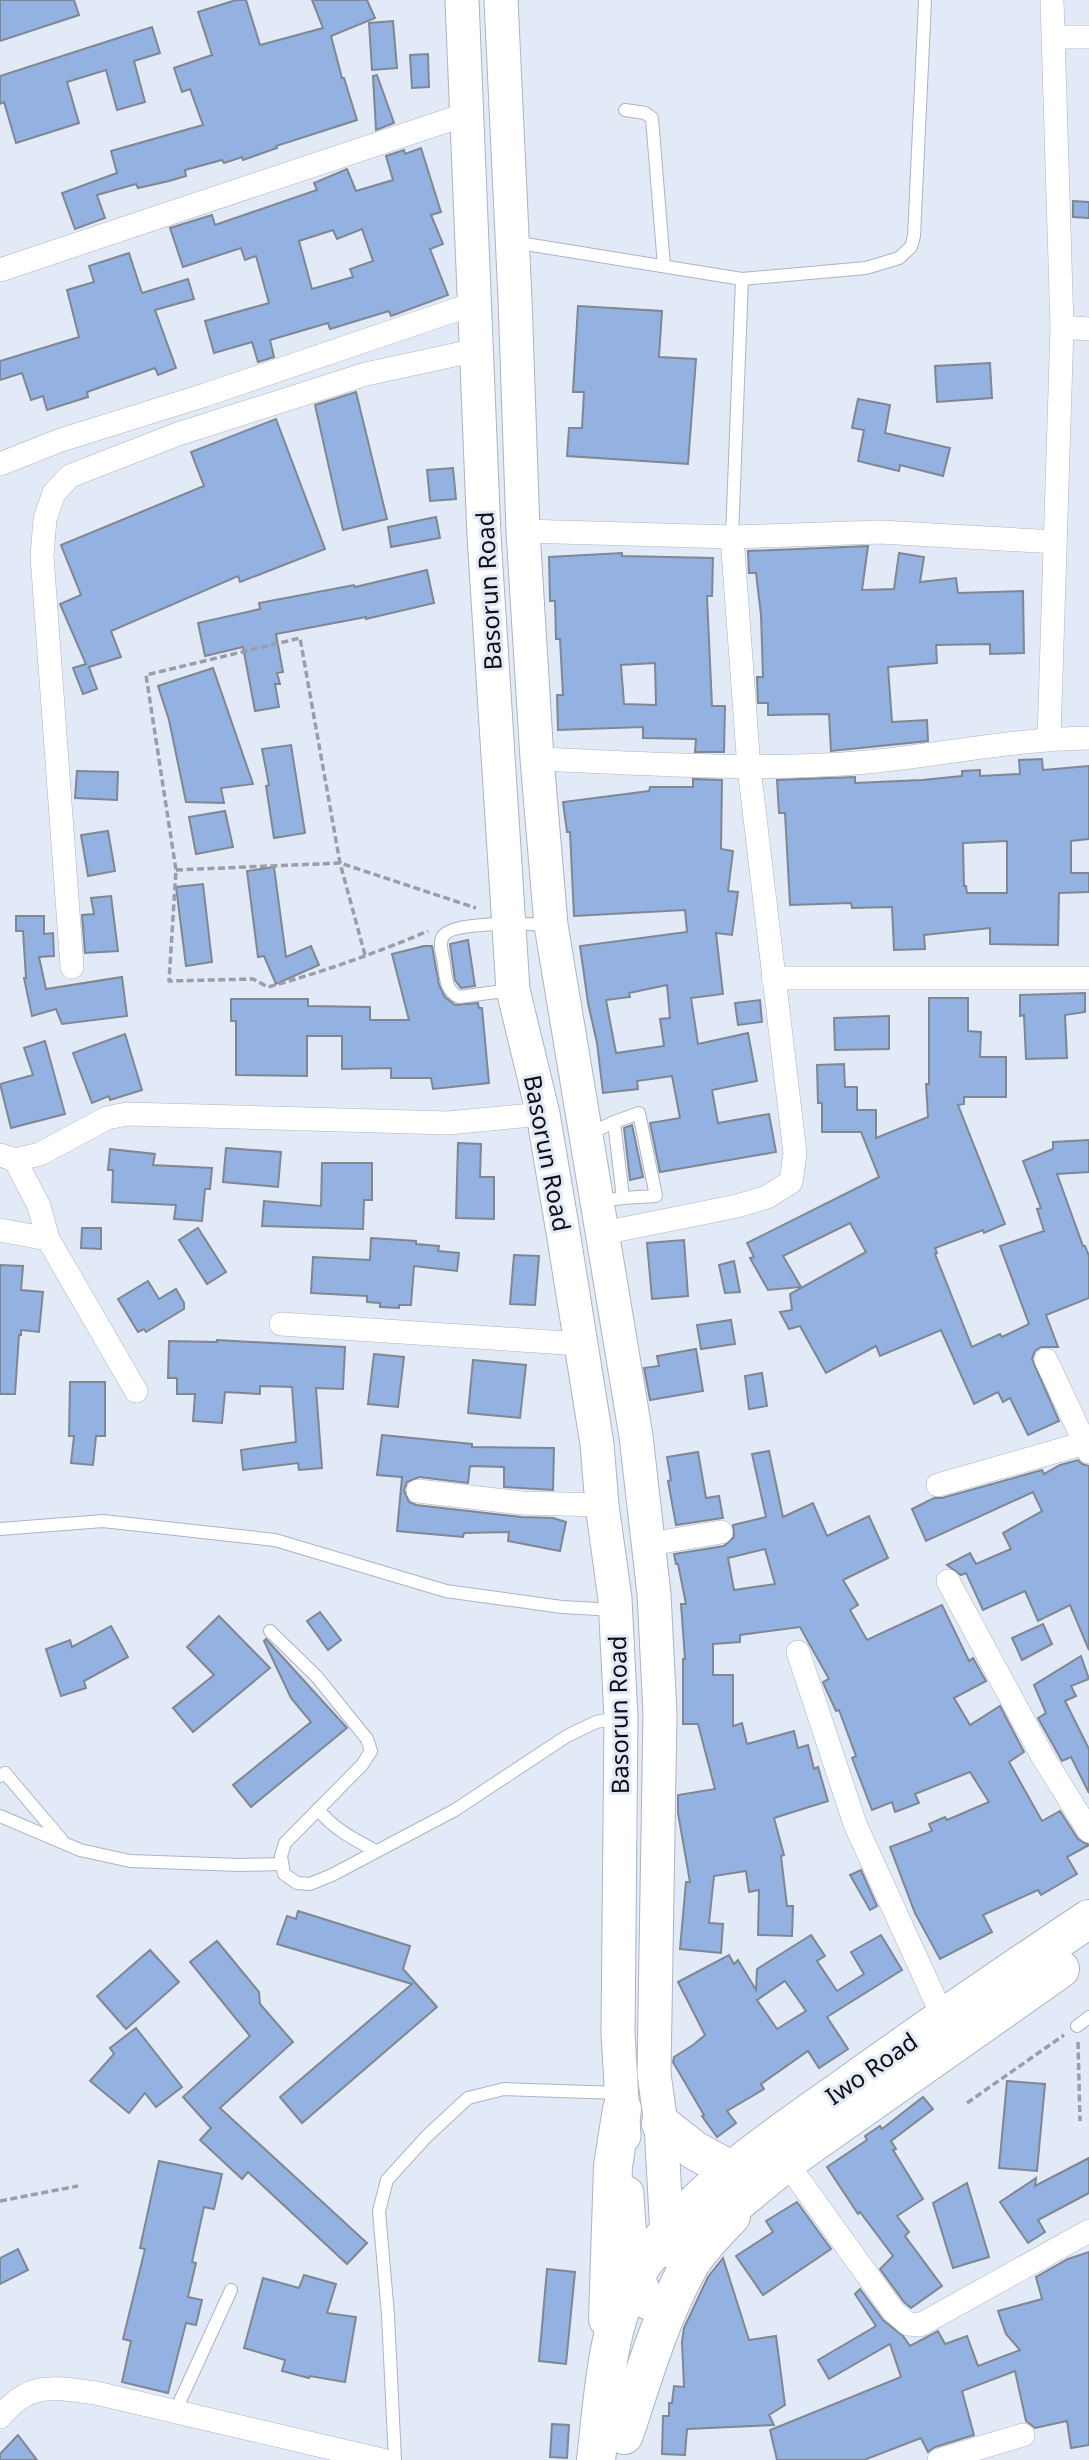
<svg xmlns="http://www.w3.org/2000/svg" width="1089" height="2460" viewBox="0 0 1089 2460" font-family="'Noto Sans',sans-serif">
	<rect width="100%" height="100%" fill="#e2eaf7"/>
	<g fill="#93b1e1" stroke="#7f8792" stroke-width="2" fill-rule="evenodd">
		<path d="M0 0H74L79 15 0 41Z"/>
		<path d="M236 0H246L260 45 323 28 312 0H367L375 18 331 36 342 78H344L357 120 276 146 277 148 243 160 242 157 224 163 222 160 185 170 186 176 169 181 138 188 136 184 97 195 105 218 75 229 62 193 117 173 111 151 203 125 190 89 182 92 174 68 212 55 198 12Z"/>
		<path d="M393 21 397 68 372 70 369 23Z"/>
		<path d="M152 27 160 53 134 61 145 102 117 110 106 70 67 82 79 123 16 143 4 102 0 104V76Z"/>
		<path d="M428 54 429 87 412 88 410 55Z"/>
		<path d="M377 75 394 123 376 130 373 76Z"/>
		<path d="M421 148 441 212 431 215 443 244 430 249 448 295 391 316 389 311 330 329 328 323 270 340 274 357 258 362 252 342 214 353 205 321 269 303 256 256 245 260 241 248 183 267 170 228 212 215 215 225 317 190 314 183 347 169 356 191 393 180 386 156 404 150 405 154ZM362 229 373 261 350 269 353 277 312 289 299 241 333 230 337 239Z"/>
		<path d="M1073 201 1089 202V218L1073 217Z"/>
		<path d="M129 253 142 293 188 279 194 299 155 310 176 368 158 375 155 368 87 392 88 397 47 410 43 396 31 400 22 373 0 380V361L79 337 67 290 94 282 89 266Z"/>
		<path d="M578 306 662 311 659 357 696 359 688 464 567 456 569 428H582L584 392H573Z"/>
		<path d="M990 363 992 398 937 402 935 366Z"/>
		<path d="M356 392 387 519 343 530 315 405Z"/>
		<path d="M858 399 890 405 885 433 950 448 943 476 900 465 899 471 858 461 864 430 852 428Z"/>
		<path d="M276 419 325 549 240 582 238 576 111 631 121 657 89 667 97 689 83 694 73 668 86 664 60 604 81 595 61 545 204 486 191 452Z"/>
		<path d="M453 468 456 499 430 501 427 470Z"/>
		<path d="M436 517 440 538 391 547 388 527Z"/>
		<path d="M868 546 862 590 894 589 899 553 924 557 920 582 956 578 958 593 1023 591 1024 653 990 654V644L936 645 937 663 888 667 892 722 927 720 928 741 831 751 829 714 768 715V703H758L757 677H763L761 615 756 573H749L748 551Z"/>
		<path d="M622 553V556L713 558 712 596H707L712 706H725L724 752H695L696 739 643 738V727L558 730 557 695H563L560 639H556L555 601H550L549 557ZM655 663 656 705 624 704 621 665Z"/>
		<path d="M427 570 434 603 366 619V617L276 634 283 672 277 673 280 684H275L279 707 255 711 243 647 205 656 198 623 260 609 259 603 354 585 355 587Z"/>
		<path d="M213 668 253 784 221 788 224 803 186 802 169 720 158 686Z"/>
		<path d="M291 745 305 833 274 838 266 786 269 785 262 749Z"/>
		<path d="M1042 759 1043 770 1089 766V839L1071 841V873H1089V892L1059 893 1058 945 990 944V928L924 935 925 949 894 950 892 907 852 908 851 903 790 905 785 813H779L777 780 855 777V783L922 780 962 776V771L980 770V776L1020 774 1019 760ZM1007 841V893H967L966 886H964L963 843Z"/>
		<path d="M77 771 118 772 117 800 75 798Z"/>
		<path d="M693 779 722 780 721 849 733 851 728 891 738 892 732 935 716 933 723 994 691 998 698 1044 748 1033 757 1081 712 1090 718 1123 769 1114 776 1152 660 1172 650 1123 680 1118 672 1076 637 1081 638 1089 603 1093 597 1043 588 1003 580 946 687 932 685 910 574 916 570 832H567L563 802 649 791 650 787H693ZM667 985 670 1018 660 1019 664 1046 616 1053 606 1000 630 997 629 993Z"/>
		<path d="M225 811 233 847 196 854 189 817Z"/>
		<path d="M108 831 115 871 88 876 81 835Z"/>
		<path d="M274 867 286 957 311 946 319 965 276 984 264 956 258 957 247 871Z"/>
		<path d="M203 884 212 962 186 966 176 887Z"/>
		<path d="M111 896 118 951 85 953 82 915 94 914 91 898Z"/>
		<path d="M16 916H44V934L53 933 54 956 39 957 46 989 122 977 127 1016 62 1024 56 1009 32 1016 24 978H26L23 931H16Z"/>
		<path d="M468 940 475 986 461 988 455 980 450 944Z"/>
		<path d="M424 946H432L439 985 445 997 455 1005 478 1003 479 1008H482L489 1083 433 1089 431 1078H391V1068L342 1069V1036H307V1076L236 1075V1021H231V999H308V1006L370 1007V1020H409L392 954Z"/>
		<path d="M1085 993V1012L1065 1015 1067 1058 1026 1059 1024 1015 1020 1016V995Z"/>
		<path d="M929 998H968V1031L981 1032 980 1057H1006V1097H964V1104L958 1105 1005 1224 984 1233 983 1230 935 1248 937 1253 935 1254 972 1347 1000 1334 1002 1337 1029 1324 1000 1246 1044 1231 1037 1209 1041 1208 1023 1161 1053 1149V1142L1089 1140V1172L1057 1174 1083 1246H1085L1089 1256V1298L1046 1315 1058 1347H1041L1035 1351 1032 1359 1059 1421 1028 1435 1010 1398 1003 1402 998 1392 974 1404 941 1330 880 1356 876 1346 826 1373 800 1326 789 1329 780 1312 792 1310 790 1294 866 1252 850 1223 783 1256 801 1287 768 1290 750 1258 754 1257 747 1243 879 1177 861 1132H822V1103H818L817 1065 844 1064 845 1087H857V1110H876V1138L928 1117 926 1084H929Z"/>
		<path d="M760 1000 762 1022 738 1025 735 1003Z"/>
		<path d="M889 1016V1049L835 1050 834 1018Z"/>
		<path d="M125 1034 142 1090 110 1100 109 1096 92 1103 73 1053Z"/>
		<path d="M45 1041 65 1114 11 1128 0 1084 33 1075 24 1048Z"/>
		<path d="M632 1125 643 1177 630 1180 624 1128Z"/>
		<path d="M458 1143 481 1144 480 1177H494V1219L456 1218Z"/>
		<path d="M226 1148 281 1152 278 1187 223 1182Z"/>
		<path d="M110 1149 155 1154 153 1165 212 1168 210 1189H205L202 1221 174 1219 176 1205 112 1202 113 1170H108Z"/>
		<path d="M322 1163H372V1200H364L363 1229 262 1226 264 1201 321 1206Z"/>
		<path d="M82 1228H101V1249L81 1248Z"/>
		<path d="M198 1228 226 1272 207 1284 179 1240Z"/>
		<path d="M371 1238 416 1241V1244L439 1246 438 1251 459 1253 457 1271 414 1266 411 1305H399V1308L380 1307V1303L367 1302V1296L311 1293 313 1257 370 1260Z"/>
		<path d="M684 1240 688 1296 652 1299 647 1243Z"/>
		<path d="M514 1255 539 1256 535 1305 510 1304Z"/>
		<path d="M734 1261 740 1292 725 1293 719 1265Z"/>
		<path d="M0 1265 23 1266 21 1290 43 1292 39 1332 21 1330V1335H19L15 1394H0Z"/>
		<path d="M148 1281 159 1299 176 1289 184 1303V1309L146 1332 144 1329 138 1332 118 1299Z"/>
		<path d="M731 1320 735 1344 701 1349 697 1325Z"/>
		<path d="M217 1340 345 1347 343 1389 316 1388 322 1468 299 1470 298 1463 243 1470 241 1450 296 1442 292 1387 260 1386V1394L225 1392 222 1423 193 1421 195 1394H177V1378H168L169 1341 217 1342Z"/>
		<path d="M696 1349 703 1391 650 1400 644 1368 659 1366 657 1356Z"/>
		<path d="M374 1354 404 1357 398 1407 368 1404Z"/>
		<path d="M473 1360 526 1365 520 1418 468 1413Z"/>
		<path d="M762 1373 767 1406 749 1409 745 1376Z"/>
		<path d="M70 1382H105V1436H96L93 1465 71 1463 74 1436H69Z"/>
		<path d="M382 1435 472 1444V1447L554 1448 553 1490 504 1487V1467L470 1466 468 1483 419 1477 407 1482 404 1490 409 1502 416 1505 521 1517 553 1518 566 1522 560 1551 508 1541 509 1532 464 1533 463 1537 397 1531 402 1477 377 1475Z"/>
		<path d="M769 1451 783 1517 813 1503 827 1536 869 1516 888 1558 843 1580 858 1605 850 1610 867 1640 942 1605 969 1661 973 1658 986 1681 954 1698 970 1725 1000 1706 1024 1752 1009 1762 1042 1821 1060 1811 1078 1839 1089 1845 1067 1857 1077 1874 1041 1895 1038 1890 983 1915 992 1932 940 1959 915 1913 890 1847 932 1831 929 1824 945 1817 947 1820 989 1802 970 1772 915 1794 919 1803 895 1812 892 1802 872 1810 852 1758 856 1756 839 1710 836 1711 824 1685 823 1682 829 1679 800 1627 740 1635V1642L713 1644V1675H733V1726L742 1723 747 1744 794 1731 798 1748 808 1745 814 1769 818 1767 828 1801 774 1818 784 1855 781 1856 787 1906H793L792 1936 758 1935 759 1890 749 1892 746 1871 714 1876 709 1923 723 1924 721 1953 680 1949 686 1882H690L678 1813V1795L715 1789 698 1724H683V1659H685L681 1604H686L678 1564H676L674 1554 724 1546 734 1537 733 1525 766 1517 752 1454ZM765 1549 775 1584 734 1590 728 1558Z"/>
		<path d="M698 1452 706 1498 719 1496 723 1518 676 1525 668 1481 671 1480 667 1457Z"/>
		<path d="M1078 1460 1082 1464 1089 1466V1650L1070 1605 1038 1621 1025 1591 983 1610 966 1573 961 1575 947 1565 970 1553 976 1564 1011 1549 1003 1533 1042 1511 1033 1492 926 1541 912 1509 934 1498H942L1042 1470 1044 1474 1060 1465Z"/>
		<path d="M320 1612 341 1640 328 1650 307 1621Z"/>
		<path d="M219 1616 270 1668 193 1732 173 1708 214 1675 187 1647Z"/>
		<path d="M1043 1624 1052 1644 1022 1660 1012 1638Z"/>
		<path d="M111 1626 128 1657 84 1681 86 1688 61 1696 46 1649 70 1640 72 1647Z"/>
		<path d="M266 1639 347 1728 251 1807 233 1785 311 1722 291 1698 264 1641Z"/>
		<path d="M1081 1656 1089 1679 1071 1686 1076 1696 1065 1701 1089 1749V1793L1071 1757 1062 1761 1038 1718 1046 1713 1034 1685Z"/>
		<path d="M861 1870 877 1906 870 1910 850 1875Z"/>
		<path d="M298 1911 410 1946 403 1969 437 2007 302 2123 280 2097 412 1984 277 1944 287 1916 296 1919Z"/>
		<path d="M811 1935 825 1956 817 1961 837 1991 864 1974 851 1952 881 1935 902 1970 827 2017 848 2049 819 2068 808 2051 761 2084 764 2089 727 2111 736 2123 717 2137 702 2116 704 2115 673 2062 674 2057 693 2045 705 2035 678 1982 729 1955 734 1964 738 1960 756 1990 757 1969ZM785 1981 806 2011 777 2029 757 2000Z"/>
		<path d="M217 1941 259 1992 260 2004 293 2042 220 2108 367 2243 347 2264 248 2172 242 2179 200 2140 211 2128 183 2097 250 2036 190 1962Z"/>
		<path d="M150 1950 179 1982 126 2029 97 1996Z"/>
		<path d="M136 2028 182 2087 156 2107 145 2093 129 2113 90 2081 114 2054 110 2048Z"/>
		<path d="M1007 2081 1045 2084 1037 2171 999 2168Z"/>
		<path d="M923 2097 933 2109 891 2141 896 2149 893 2150 923 2199 897 2216 909 2232 905 2236 942 2286 911 2308 904 2302 880 2269 893 2256 860 2212 858 2214 827 2167 867 2140 865 2136 880 2126 882 2129Z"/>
		<path d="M1089 2158V2193L1038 2220 1045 2232 1028 2243 1000 2202 1036 2178 1035 2186Z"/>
		<path d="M159 2161 222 2174 214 2209 204 2207 192 2262 196 2263 188 2297 202 2300 196 2325 186 2323 168 2393 122 2382 131 2341 123 2339 145 2249 140 2248Z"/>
		<path d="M967 2183 989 2257 953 2268 933 2203Z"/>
		<path d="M797 2202 831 2249 763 2295 736 2256 773 2232 766 2221Z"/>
		<path d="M18 2249 28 2270 0 2284V2258Z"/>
		<path d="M1089 2252V2445L1071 2448 1067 2421 1035 2428 1026 2421 1015 2371 962 2391 974 2435 935 2447 928 2452 921 2438 864 2460H777L770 2430 901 2377 890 2344 829 2379 818 2360 876 2326 855 2294 860 2289 883 2320 903 2336 910 2346 938 2331 945 2344 967 2336 978 2366 1020 2350 1006 2334 998 2311 1042 2299 1036 2277 1068 2259Z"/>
		<path d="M723 2258 749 2340 776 2336 785 2405 769 2415 774 2425 687 2429 685 2455 662 2454 663 2416H669V2403H672L674 2386 684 2387 682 2342 684 2328 708 2277Z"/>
		<path d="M547 2269 575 2272 566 2364 539 2361Z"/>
		<path d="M304 2275 336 2284 327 2313 356 2317 345 2382 310 2376 309 2378 282 2371 285 2360 244 2348 263 2278 299 2288Z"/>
		<path d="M552 2424 569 2425 567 2458 550 2457Z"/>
		<path d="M18 2435 37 2460H0V2454Z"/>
	</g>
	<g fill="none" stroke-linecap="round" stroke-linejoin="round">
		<g stroke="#acb4c1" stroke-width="14">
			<g id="lane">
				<path d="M625 110 645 113 652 118 664 266"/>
				<path d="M513 242 742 279 866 268 899 258 911 247 914 236 925 1"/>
				<path d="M732 537 742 279"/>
				<path d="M511 990 459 997C445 990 446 977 444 964 443 956 438 944 443 936 453 920 531 924 551 925"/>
				<path d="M614 1122 639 1113 656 1196 623 1198"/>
				<path d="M589 1134 614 1122 623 1198 615 1199"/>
				<path d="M0 1529 103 1521 275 1540 446 1591 562 1607 616 1610"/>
				<path d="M270 1631 317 1677 367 1739 371 1751 362 1765 285 1843 281 1856 284 1874 297 1883 310 1884 332 1875 455 1810 567 1736 596 1722 621 1717"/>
				<path d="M0 1776 5 1773 61 1839"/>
				<path d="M318 1809C332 1828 355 1840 376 1851"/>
				<path d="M0 1816 80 1850 130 1861 239 1865 282 1864"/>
				<path d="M1077 2026 1089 2017"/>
				<path d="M175 2412 231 2290"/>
				<path d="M395 2460 388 2315 379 2211 387 2180 427 2136 468 2098 504 2089 619 2093"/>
			</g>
		</g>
		<g stroke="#acb4c1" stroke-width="24">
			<g id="street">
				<path d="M1054 37H1089"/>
				<path d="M0 270 467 114"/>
				<path d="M1062 327 1089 329"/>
				<path d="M0 464 61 440 205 395 476 303"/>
				<path d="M523 531 732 537 880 532 1055 542"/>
				<path d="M1049 739 1062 327 1052 0"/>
				<path d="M537 759C647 763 757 772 867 762 941 755 1014 739 1089 738"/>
				<path d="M72 967 42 556 45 519 54 493 70 476 178 434 366 374 477 350"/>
				<path d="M773 978H1089"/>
				<path d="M0 1155 15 1160 40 1154 107 1118 127 1114 448 1123 543 1114"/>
				<path d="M15 1160 39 1206 48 1239 136 1391"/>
				<path d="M0 1230 48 1239"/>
				<path d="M603 1233 737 1206 767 1197 791 1182 795 1153 749 768 732 537"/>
				<path d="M281 1324 581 1344"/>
				<path d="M1046 1360 1089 1452"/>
				<path d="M938 1485 1085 1443"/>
				<path d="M418 1491 522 1503 602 1505"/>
				<path d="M650 1544 721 1532"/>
				<path d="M948 1581 1043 1757 1089 1831"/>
				<path d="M798 1652 855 1824 943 2017"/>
				<path d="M786 2162 894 2312 908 2324 920 2325 1089 2231"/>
				<path d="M0 2417C31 2380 54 2388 96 2393L382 2460"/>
				<path d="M939 2460 1023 2435"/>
			</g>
		</g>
		<g stroke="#acb4c1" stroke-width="35">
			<g id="secondary">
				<path d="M462 0 484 536 513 990 543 1114 563 1232 597 1444 602 1505 615 1599 621 1717 618 2033 624 2136"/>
				<path d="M501 0 515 299 523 531 537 759 551 925 636 1436 654 1594 660 1713 654 2074 661 2124 667 2235 670 2251"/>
				<path d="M627 2193C629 2235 631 2263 648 2303"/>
			</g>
		</g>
		<g stroke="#acb4c1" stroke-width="40">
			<g id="highway">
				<path d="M661 2124 694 2150 732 2171"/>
				<path d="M705 2229 786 2162 1060 1969"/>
				<path d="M608 2319 613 2166 622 2109"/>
				<path d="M624 2435C643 2378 660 2318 689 2266 700 2247 716 2232 731 2216"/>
				<path d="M596 2460C603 2401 606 2326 636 2274 645 2259 657 2246 668 2232 717 2176 779 2134 840 2091 922 2032 1005 1975 1089 1919"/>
			</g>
		</g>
		<g stroke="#999ea9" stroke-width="3.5" stroke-dasharray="7 3.5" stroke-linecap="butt">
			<path d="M176 870 340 863 476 908"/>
			<path d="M365 955 340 863 300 638 146 675 176 870 169 981 253 979 268 987C322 972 377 953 428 931"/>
			<path d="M1078 2042 1080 2121"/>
			<path d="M967 2103 1064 2035"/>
			<path d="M0 2201 78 2186"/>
		</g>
		<use href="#lane" stroke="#fff" stroke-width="12"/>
		<use href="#street" stroke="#fff" stroke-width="23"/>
		<use href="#secondary" stroke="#fff" stroke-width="33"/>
		<use href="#highway" stroke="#fff" stroke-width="38"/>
	</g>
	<g text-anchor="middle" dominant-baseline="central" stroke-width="6" stroke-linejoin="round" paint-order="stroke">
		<g font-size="24" fill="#0d0f14" stroke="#e2eaf7">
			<text transform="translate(488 591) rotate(-93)">Basorun Road</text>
			<text transform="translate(548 1153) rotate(79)">Basorun Road</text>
			<text transform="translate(618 1715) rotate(-91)">Basorun Road</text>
			<text transform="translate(871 2068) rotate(-35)">Iwo Road</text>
		</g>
	</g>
</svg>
